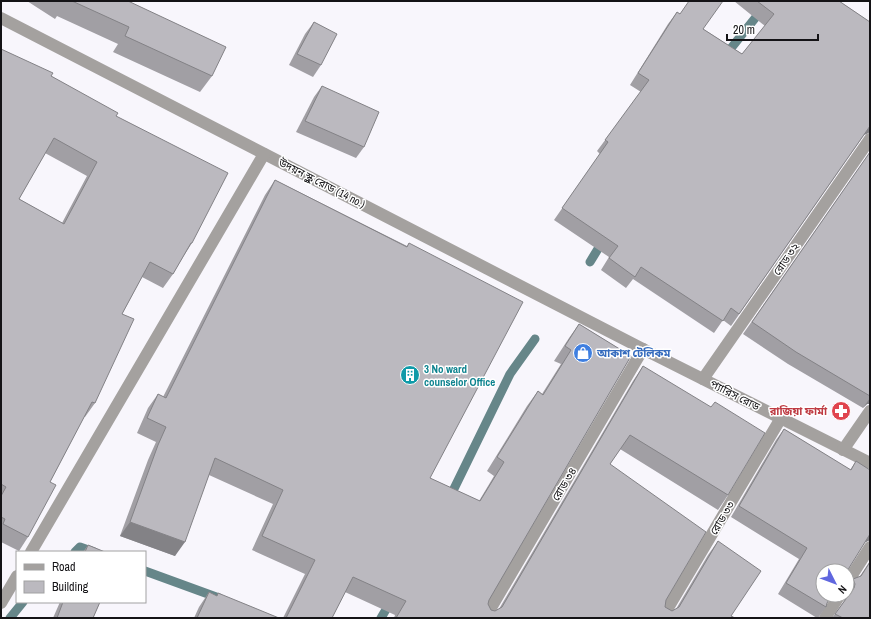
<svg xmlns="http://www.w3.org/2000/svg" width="871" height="619" viewBox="0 0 871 619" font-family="'Archivo Narrow','Noto Sans Bengali',sans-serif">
	<rect width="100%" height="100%" fill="#f8f6fc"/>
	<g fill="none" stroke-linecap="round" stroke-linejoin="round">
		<g stroke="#668689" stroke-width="9">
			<path d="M724 57 760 12 774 1"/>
			<path d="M590 262 604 239"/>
			<path d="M449 499 510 374 535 339"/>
			<path d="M75 552 80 547 94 552"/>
			<path d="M145 571 219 598"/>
			<path d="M10 618 23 602"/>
			<path d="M381 618 391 601"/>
		</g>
		<g stroke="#a4a19f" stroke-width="12">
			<path d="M1 18 643 349 870 463"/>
			<path d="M703 379 870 139"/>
			<path d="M843 450 870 411"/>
			<path d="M31 552 264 154"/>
			<path d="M847 583 870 547"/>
			<path d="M1 603 17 576"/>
			<path d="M485 618 643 349"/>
			<path d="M662 618 781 418"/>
			<path d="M825 618 840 595"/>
		</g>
	</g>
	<g fill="#a19fa4" fill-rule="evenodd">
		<path d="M27 1H128L212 76 200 92 113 52 118 44 57 16 55 19Z"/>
		<path d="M734 1H839L870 22V132L864 135 731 326 723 320 714 333 633 279 626 288 601 270 609 257 554 220 600 154 597 151 641 92 630 85 668 24 677 12 742 54 765 26Z"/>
		<path d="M314 22 321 65 313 77 289 65 305 34Z"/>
		<path d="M1 49 51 76 116 116 192 243 183 257 173 274 163 288 142 277 122 314 95 403 85 417H84L50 482 28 537 19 551 1 542ZM45 153 87 176 62 223 19 199Z"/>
		<path d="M322 86 364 147 356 158 296 132 314 97Z"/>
		<path d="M870 152V404H867L863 408 788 364 743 334Z"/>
		<path d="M275 180 407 246 409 243 430 478 479 501 494 476 487 471 527 406 538 391 542 394 561 364 554 361 569 338 579 324 631 356 489 600 488 604 491 610 495 611 499 609 633 381 643 366 728 495 718 510 620 449 610 464 666 600 665 607 672 611 676 609 708 555 718 541 731 616 735 618H394L395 615 345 592 332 618H283L305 574 252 550 273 504 209 475 175 556 120 536 148 460 156 442 137 433 148 408 158 394 163 397 265 195Z"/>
		<path d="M784 429 850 470 856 461 870 470V540L865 542 827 603 826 607 818 618H817L778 594 799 559 731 517 776 440Z"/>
		<path d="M88 545 105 552H83Z"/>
		<path d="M870 561V618H832L846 598 847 595V588L853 579 860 576Z"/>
		<path d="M209 592 217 596 279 618H194L199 607Z"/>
		<path d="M60 602H100L93 618H53Z"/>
	</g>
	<g fill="#838286">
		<path d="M870 126V132L864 135Z"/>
		<path d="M870 398V404H867L863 408Z"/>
		<path d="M130 522 185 542 175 556 120 536Z"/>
		<path d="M870 534V540L864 543Z"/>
	</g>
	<g fill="#bbb9bf" stroke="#838286" fill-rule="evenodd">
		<path d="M72 1H128L226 47 212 76 125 36 129 27Z"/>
		<path d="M689 1H723L703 29 742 54 774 14 757 1H839L870 22V126L739 314 731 308 723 321 641 267 635 277 609 258 618 246 562 208 608 142 605 140 649 80 638 73 677 12 680 14Z"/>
		<path d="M314 22 337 34 321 65 297 54Z"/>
		<path d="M1 49 53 73 51 76 118 113 116 116 228 173 192 243H191L173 274 150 262 122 314 134 319 95 403 92 402 50 482 56 485 28 537 3 524 5 519 1 517V496L6 487 1 484ZM54 138 97 162 64 224 19 199Z"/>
		<path d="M322 86 379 112 364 147 305 121Z"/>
		<path d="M870 152V396L796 352 752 322Z"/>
		<path d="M275 180 407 247 409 243 523 302 430 478 480 501 504 462 497 457 538 391 543 395 571 350 565 346 579 324 631 356 489 600 488 604 491 610 495 611 502 607 643 366 711 407 715 402 765 433 728 495 630 435 610 464 706 532 666 600 665 607 672 611 679 607 718 541 761 571 731 616 735 618H396L406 601 353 577 332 618H286L315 560 262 536 283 490 215 458 185 542 130 522 158 445 166 427 147 418 158 394 166 398Z"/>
		<path d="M784 429 851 470 856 461 870 470V534L849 568 847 572 849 576 847 577V571H823V595H832L827 603 826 607 786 583 807 548 739 506Z"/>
		<path d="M88 545 105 552H85Z"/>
		<path d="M870 562V618H843L835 614 854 588 855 584 853 579 861 576Z"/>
		<path d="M209 592 217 596 218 593 279 618H197Z"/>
		<path d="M63 602H100L93 618H57Z"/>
	</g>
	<defs>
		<g id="shop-disc" transform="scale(1)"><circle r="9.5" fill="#3f7fe0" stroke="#fff"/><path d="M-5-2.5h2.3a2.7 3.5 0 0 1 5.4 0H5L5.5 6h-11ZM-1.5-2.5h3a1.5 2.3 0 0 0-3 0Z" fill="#fff"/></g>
		<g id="building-disc" transform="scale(1)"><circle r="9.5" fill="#0f9aa8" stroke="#fff"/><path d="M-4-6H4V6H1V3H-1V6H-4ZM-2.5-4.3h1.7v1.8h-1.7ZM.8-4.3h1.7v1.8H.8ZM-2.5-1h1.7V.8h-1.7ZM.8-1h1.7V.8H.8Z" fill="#fff"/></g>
		<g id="pharmacy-disc" transform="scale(1)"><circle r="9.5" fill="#e0444e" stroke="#fff"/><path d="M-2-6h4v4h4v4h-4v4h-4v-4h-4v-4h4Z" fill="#fff"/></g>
	</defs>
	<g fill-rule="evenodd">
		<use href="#shop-disc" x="583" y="353"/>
		<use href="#building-disc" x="410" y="375"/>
		<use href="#pharmacy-disc" x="841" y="411"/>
	</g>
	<g text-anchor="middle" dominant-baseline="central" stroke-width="3" stroke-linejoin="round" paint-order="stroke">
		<g font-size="11" fill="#141316" stroke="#fff">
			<text transform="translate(322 183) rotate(27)">উদয়ন স্কুল রোড (14 no.)</text>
			<text transform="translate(786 259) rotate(-55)">রোড ৩২</text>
			<text transform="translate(735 395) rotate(27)">প্যারিস রোড</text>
			<text transform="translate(564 484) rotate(-59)">রোড ৩৪</text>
			<text transform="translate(722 518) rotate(-59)">রোড ৩৩</text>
		</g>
		<g font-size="11" font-weight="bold" fill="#366cbe" stroke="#fff" text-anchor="start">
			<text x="597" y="353">আকাশ টেলিকম</text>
		</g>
		<g font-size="11" font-weight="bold" fill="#0d838f" stroke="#fff" text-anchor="start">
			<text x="424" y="369">3 No ward<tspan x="424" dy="13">counselor Office</tspan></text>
		</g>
		<g font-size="11" font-weight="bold" fill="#be3a42" stroke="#fff" text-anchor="end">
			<text x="827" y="411">রাজিয়া ফার্মা</text>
		</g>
	</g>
	<rect width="871" height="619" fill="none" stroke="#141316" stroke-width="4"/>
	<rect x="16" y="551" width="130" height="52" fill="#ffffff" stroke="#a1a1a2"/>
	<rect x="24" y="564" width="20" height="6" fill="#a4a19f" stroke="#a1a1a2"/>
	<text x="52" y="571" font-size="12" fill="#141316">Road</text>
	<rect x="24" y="581" width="20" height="12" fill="#bbb9bf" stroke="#a1a1a2"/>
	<text x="52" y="591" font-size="12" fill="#141316">Building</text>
	<g transform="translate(835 583) rotate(132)"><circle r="19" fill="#ffffff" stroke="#a1a1a2"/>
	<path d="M0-3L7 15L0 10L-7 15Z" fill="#6067df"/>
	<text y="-6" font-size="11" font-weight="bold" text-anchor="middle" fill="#141316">N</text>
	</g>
	<path d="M727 34v6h91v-6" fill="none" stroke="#141316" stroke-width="2"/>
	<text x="733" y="34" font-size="12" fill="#141316" stroke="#ffffff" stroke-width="3" paint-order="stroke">20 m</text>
</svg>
